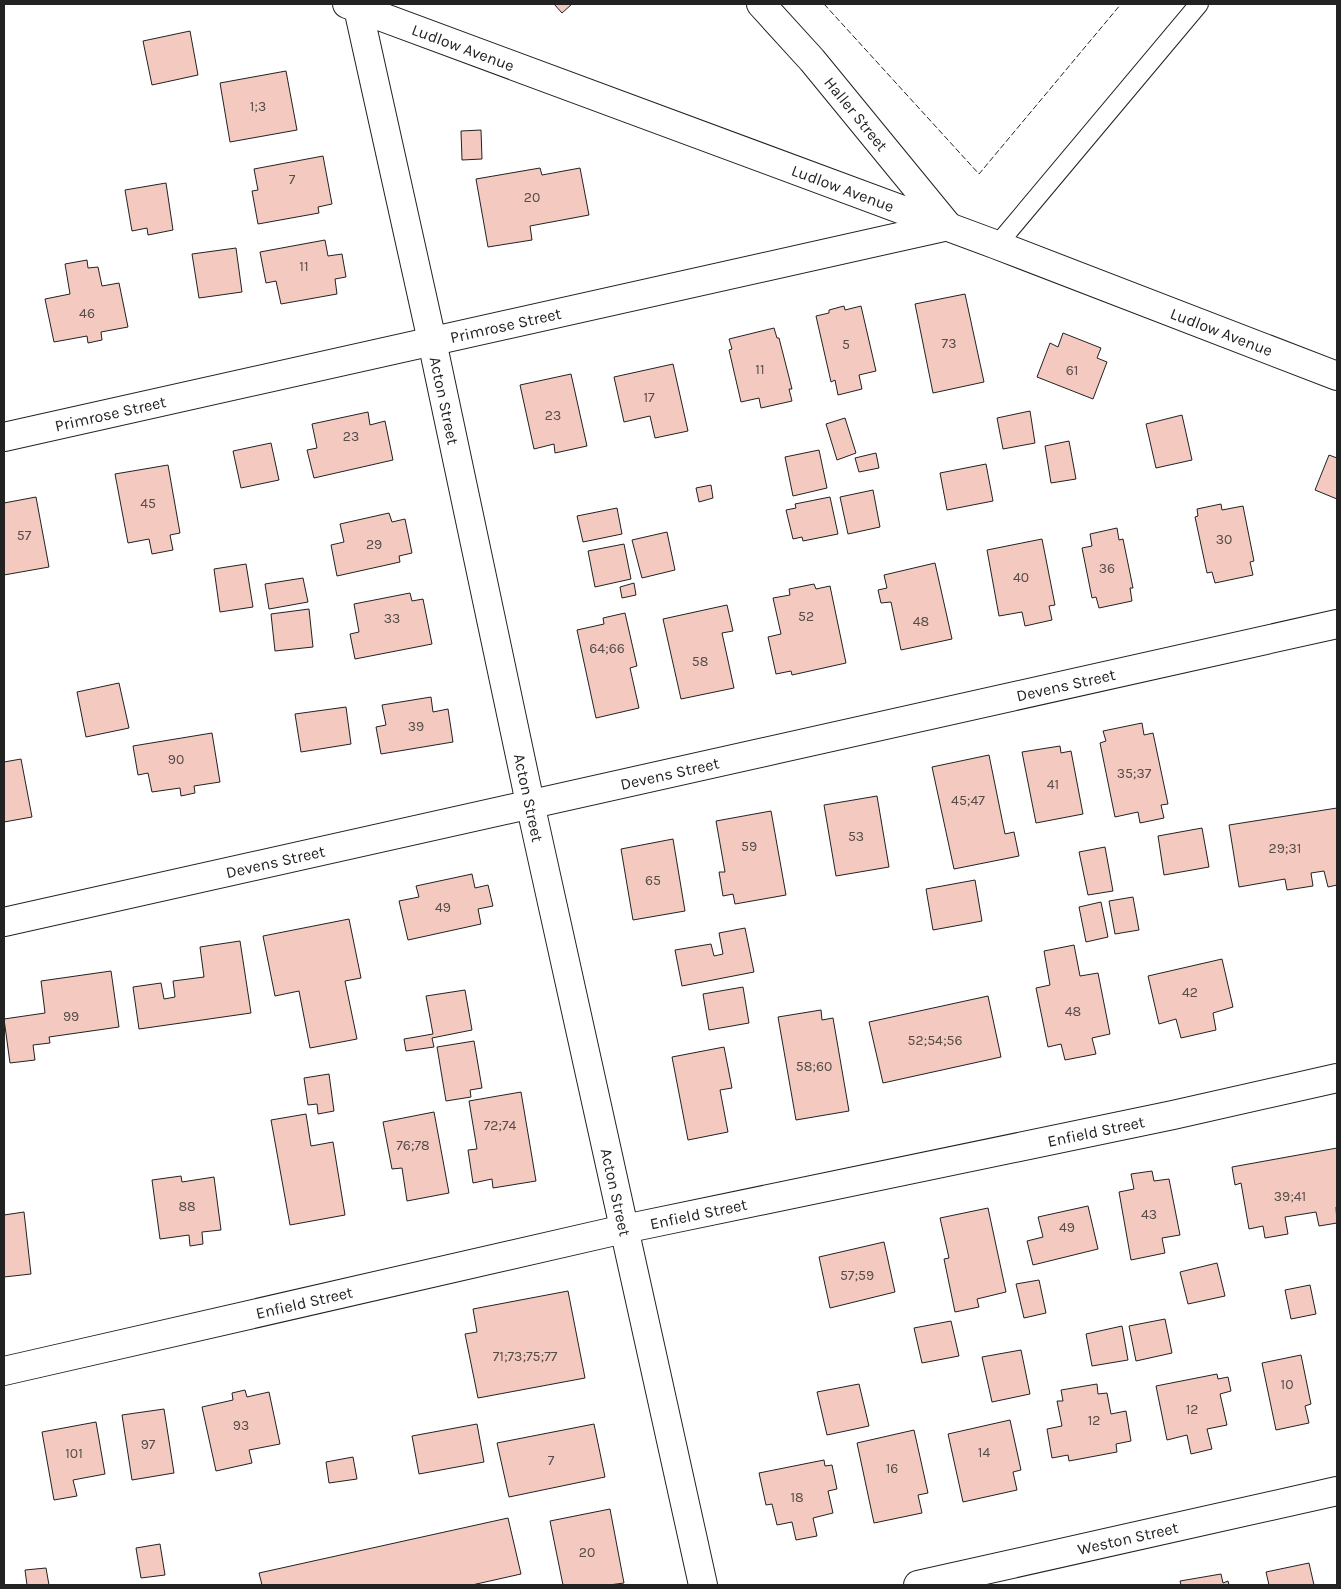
<svg xmlns="http://www.w3.org/2000/svg" width="1341" height="1589" viewBox="0 0 1341 1589" font-family="Karla,sans-serif">
	<rect width="100%" height="100%" fill="#fff"/>
	<g fill="#f3c9c0" stroke="#222">
		<path d="M554 4H572L562 13Z"/>
		<path d="M190 31 198 75 152 85 143 41Z"/>
		<path d="M286 71 297 130 230 142 220 83Z"/>
		<path d="M481 130 482 159 462 160 461 131Z"/>
		<path d="M323 156 332 204 318 207 319 213 258 224 252 191 258 190 254 169Z"/>
		<path d="M540 168 542 175 580 168 589 215 530 226 532 240 488 247 476 179Z"/>
		<path d="M166 183 173 230 148 235 147 228 132 231 125 190Z"/>
		<path d="M325 240 328 256 342 254 346 277 335 279 337 294 281 304 276 281 266 283 260 252Z"/>
		<path d="M236 248 242 292 199 298 192 254Z"/>
		<path d="M87 260 88 268 98 267 102 286 119 283 128 327 101 332 102 340 88 343 87 336 54 342 45 299 70 294 65 264Z"/>
		<path d="M965 294 984 382 933 393 915 304Z"/>
		<path d="M844 306 845 310 861 306 876 371 859 375 862 389 838 395 835 380 831 382 816 316 829 313V310Z"/>
		<path d="M774 328 777 338H779L792 389H789L792 401 761 408 759 398 741 402 729 350 732 349 729 339Z"/>
		<path d="M1063 333 1101 348 1097 358 1107 362 1093 399 1037 377 1050 343 1058 347Z"/>
		<path d="M673 364 688 431 655 438 650 416 624 422 614 377Z"/>
		<path d="M571 374 587 446 555 453 554 444 534 449 520 385Z"/>
		<path d="M1030 411 1035 443 1003 449 997 418Z"/>
		<path d="M368 412 370 425 385 421 393 460 314 478 307 450 317 448 312 424Z"/>
		<path d="M1182 415 1192 460 1156 468 1146 424Z"/>
		<path d="M845 418 856 453 837 460 826 424Z"/>
		<path d="M1069 441 1076 479 1051 483 1045 446Z"/>
		<path d="M271 443 279 480 241 488 233 451Z"/>
		<path d="M819 450 827 488 793 496 785 457Z"/>
		<path d="M876 453 879 468 859 472 855 458Z"/>
		<path d="M1329 455 1337 458V499L1315 490Z"/>
		<path d="M986 464 993 501 947 510 940 473Z"/>
		<path d="M168 465 180 533 170 535 173 550 152 554 149 539 128 543 115 474Z"/>
		<path d="M711 485 713 498 699 502 696 488Z"/>
		<path d="M873 490 880 527 848 534 840 497Z"/>
		<path d="M36 497 49 567 4 575V503Z"/>
		<path d="M830 497 838 534 803 541 802 537 793 539 786 510 796 508 795 504Z"/>
		<path d="M1221 504 1222 510 1243 506 1254 561 1250 562 1253 575 1215 583 1212 572 1207 573 1195 517 1198 516 1197 509Z"/>
		<path d="M617 508 622 534 583 542 577 516Z"/>
		<path d="M389 513 392 522 405 519 412 553 399 556 400 562 337 576 331 545 344 542 340 524Z"/>
		<path d="M1117 528 1119 540 1123 539 1133 588H1130L1132 601 1099 608 1096 597 1092 598 1082 548 1092 546 1090 534Z"/>
		<path d="M667 532 675 570 642 578 632 540Z"/>
		<path d="M1042 539 1055 605 1049 606 1052 620 1025 626 1022 612 999 616 987 550Z"/>
		<path d="M624 544 631 579 595 587 588 551Z"/>
		<path d="M935 563 952 639 901 650 891 602 881 603 878 590 887 588 884 575Z"/>
		<path d="M246 564 253 607 220 612 214 569Z"/>
		<path d="M303 578 308 602 269 609 265 584Z"/>
		<path d="M634 583 636 595 622 598 620 587Z"/>
		<path d="M814 584 816 589 830 586 846 663 792 675 791 671 776 674 768 637 781 634 773 598 790 595 789 589Z"/>
		<path d="M410 593 412 601 423 599 432 644 355 659 350 634 359 632 354 604Z"/>
		<path d="M727 605 733 631 722 633 734 688 681 699 663 619Z"/>
		<path d="M309 609 313 647 275 651 271 614Z"/>
		<path d="M625 613 637 666 630 668 639 708 596 718 577 630 604 624 603 618Z"/>
		<path d="M119 683 129 728 86 737 77 692Z"/>
		<path d="M431 697 433 712 448 709 453 742 381 754 376 727 386 725 382 705Z"/>
		<path d="M346 707 351 744 301 752 295 714Z"/>
		<path d="M1142 723 1144 735 1153 733 1168 804 1161 805 1164 818 1140 823 1138 812 1115 817 1100 743 1106 741 1103 731Z"/>
		<path d="M212 733 220 782 194 786 195 793 181 796 180 788 152 792 148 773 138 775 133 746Z"/>
		<path d="M1060 746 1061 753 1071 751 1083 814 1036 823 1022 752Z"/>
		<path d="M989 755 1005 834 1014 832 1019 856 954 869 932 767Z"/>
		<path d="M21 759 32 817 4 822V762Z"/>
		<path d="M877 796 889 867 836 876 824 805Z"/>
		<path d="M1337 808V885L1328 887 1324 871 1311 873 1313 886 1287 890 1285 879 1239 887 1229 825Z"/>
		<path d="M771 811 786 895 735 904 733 894 723 896 719 872H725L716 821Z"/>
		<path d="M1202 828 1209 867 1164 875 1158 836Z"/>
		<path d="M673 839 685 911 633 920 621 849Z"/>
		<path d="M1105 847 1113 891 1088 895 1079 852Z"/>
		<path d="M472 874 475 888 488 885 493 906 478 909 481 924 408 940 399 901 419 897 416 886Z"/>
		<path d="M975 880 982 921 933 930 926 889Z"/>
		<path d="M1133 897 1139 930 1115 934 1109 901Z"/>
		<path d="M1101 902 1108 937 1086 942 1079 907Z"/>
		<path d="M349 919 361 978 345 981 357 1039 310 1048 299 991 275 996 263 936Z"/>
		<path d="M745 928 754 972 682 986 675 950 711 944 714 956 723 954 719 933Z"/>
		<path d="M240 941 251 1013 139 1029 133 987 161 983 164 999 175 997 173 981 204 977 200 947Z"/>
		<path d="M1074 945 1080 976 1098 973 1110 1034 1092 1038 1096 1054 1065 1060 1061 1044 1048 1047 1036 988 1050 985 1044 951Z"/>
		<path d="M1222 959 1233 1007 1213 1013 1216 1030 1181 1038 1176 1019 1159 1024 1148 976Z"/>
		<path d="M111 971 119 1027 49 1037 50 1043 33 1045 35 1060 10 1063 4 1019 45 1013 41 981Z"/>
		<path d="M743 987 749 1023 709 1030 703 994Z"/>
		<path d="M465 990 472 1030 432 1038 434 1047 406 1051 404 1039 433 1034 426 996Z"/>
		<path d="M988 996 1001 1057 883 1083 869 1022Z"/>
		<path d="M821 1010 822 1020 833 1018 849 1111 796 1120 778 1017Z"/>
		<path d="M474 1041 482 1088 470 1090 471 1097 446 1101 437 1047Z"/>
		<path d="M724 1047 732 1088 720 1090 728 1132 688 1140 672 1057Z"/>
		<path d="M329 1074 334 1111 318 1114 317 1104 308 1105 304 1078Z"/>
		<path d="M521 1092 536 1181 493 1188 492 1179 473 1183 468 1150 477 1149 469 1101Z"/>
		<path d="M434 1112 449 1193 407 1201 402 1168 392 1169 383 1122Z"/>
		<path d="M306 1114 311 1146 333 1142 345 1215 290 1225 271 1120Z"/>
		<path d="M1337 1148V1207H1336L1337 1223 1319 1226 1316 1212 1285 1217 1288 1234 1265 1238 1263 1226 1249 1229 1241 1183 1235 1185 1232 1167Z"/>
		<path d="M1152 1171 1154 1181 1169 1179 1180 1235 1162 1238 1165 1253 1131 1260 1119 1192 1134 1189 1131 1174Z"/>
		<path d="M181 1176 182 1182 214 1177 221 1230 202 1232 203 1244 190 1246 189 1235 160 1239 152 1180Z"/>
		<path d="M1088 1206 1098 1249 1033 1265 1027 1241 1043 1237 1038 1217Z"/>
		<path d="M988 1208 1006 1292 977 1299 979 1307 955 1312 944 1259 949 1258 940 1218Z"/>
		<path d="M24 1212 31 1274 4 1277V1215Z"/>
		<path d="M884 1242 895 1292 830 1308 819 1257Z"/>
		<path d="M1217 1263 1225 1296 1188 1304 1180 1272Z"/>
		<path d="M1039 1280 1046 1313 1024 1318 1016 1284Z"/>
		<path d="M1310 1285 1316 1314 1291 1319 1285 1290Z"/>
		<path d="M568 1291 585 1378 478 1398 465 1334 477 1332 473 1309Z"/>
		<path d="M1165 1319 1172 1353 1136 1361 1129 1326Z"/>
		<path d="M951 1321 959 1356 922 1363 914 1328Z"/>
		<path d="M1122 1326 1128 1360 1092 1366 1086 1334Z"/>
		<path d="M1021 1350 1030 1394 992 1402 982 1357Z"/>
		<path d="M1301 1355 1311 1404 1305 1406 1309 1423 1276 1430 1262 1363Z"/>
		<path d="M1217 1374 1218 1379 1228 1377 1231 1391 1220 1394 1227 1425 1207 1429 1212 1449 1191 1454 1187 1435 1167 1440 1156 1386Z"/>
		<path d="M859 1384 869 1426 827 1435 817 1392Z"/>
		<path d="M1097 1384 1098 1394 1107 1393 1111 1414 1126 1411 1131 1441 1116 1444 1117 1452 1069 1461 1068 1455 1052 1458 1047 1429 1062 1426 1057 1401H1063L1061 1390Z"/>
		<path d="M245 1390 247 1397 269 1392 280 1444 249 1450 252 1463 216 1471 202 1407 233 1400 232 1393Z"/>
		<path d="M164 1409 174 1473 132 1480 122 1415Z"/>
		<path d="M1010 1420 1021 1470 1013 1472 1017 1490 963 1502 948 1434Z"/>
		<path d="M96 1422 105 1474 73 1480 77 1496 54 1500 42 1432Z"/>
		<path d="M477 1424 484 1462 419 1474 412 1436Z"/>
		<path d="M594 1424 605 1477 509 1497 497 1443Z"/>
		<path d="M914 1430 928 1493 918 1495 922 1513 874 1523 857 1443Z"/>
		<path d="M353 1457 357 1479 329 1483 326 1462Z"/>
		<path d="M824 1460 825 1466 832 1465 837 1489 828 1491 833 1513 813 1518 817 1536 796 1540 792 1522 777 1525 772 1504 766 1505 759 1473Z"/>
		<path d="M610 1509 624 1583 609 1585H563L550 1521Z"/>
		<path d="M508 1518 521 1574 472 1585H262L259 1573Z"/>
		<path d="M160 1544 165 1575 141 1578 136 1548Z"/>
		<path d="M1309 1563 1314 1585H1269L1266 1572Z"/>
		<path d="M46 1568 49 1585H27L25 1570Z"/>
		<path d="M1221 1574 1223 1583 1228 1581 1229 1585H1181L1180 1581Z"/>
	</g>
	<g fill="none" stroke-linecap="round" stroke-linejoin="round">
		<g stroke="#222" stroke-width="20">
			<path id="service" d="M997 245 1199 4"/>
		</g>
		<g stroke="#222" stroke-width="30">
			<g id="minor">
				<path id="s1" d="M347 4 997 245 1337 376"/>
				<path id="s2" d="M358 8 432 341 530 803 703 1585"/>
				<path id="s3" d="M4 437 948 226 812 60 761 4"/>
				<path id="s4" d="M4 922 1337 624"/>
				<path id="s5" d="M4 1371 624 1229 1173 1115 1337 1078"/>
				<path id="s6" d="M918 1585 1337 1491"/>
			</g>
		</g>
		<use href="#service" stroke="#fff" stroke-width="18"/>
		<use href="#minor" stroke="#fff" stroke-width="28"/>
		<path stroke="#222" stroke-width="1" stroke-dasharray="6 2.5" stroke-linecap="butt" d="M824 4 979 174 1121 4"/>
	</g>
	<g text-anchor="middle" dominant-baseline="central" stroke-width="4" stroke-linejoin="round" paint-order="stroke">
		<g font-size="14" fill="#564c4a">
			<text x="258" y="106">1;3</text>
			<text x="292" y="179">7</text>
			<text x="532" y="197">20</text>
			<text x="304" y="266">11</text>
			<text x="87" y="313">46</text>
			<text x="949" y="343">73</text>
			<text x="846" y="344">5</text>
			<text x="760" y="369">11</text>
			<text x="1072" y="370">61</text>
			<text x="649" y="397">17</text>
			<text x="553" y="415">23</text>
			<text x="351" y="436">23</text>
			<text x="148" y="503">45</text>
			<text x="24" y="535">57</text>
			<text x="1224" y="539">30</text>
			<text x="374" y="544">29</text>
			<text x="1107" y="568">36</text>
			<text x="1021" y="577">40</text>
			<text x="806" y="616">52</text>
			<text x="392" y="618">33</text>
			<text x="921" y="621">48</text>
			<text x="607" y="648">64;66</text>
			<text x="700" y="661">58</text>
			<text x="416" y="726">39</text>
			<text x="176" y="759">90</text>
			<text x="1134" y="773">35;37</text>
			<text x="1053" y="784">41</text>
			<text x="968" y="800">45;47</text>
			<text x="856" y="836">53</text>
			<text x="749" y="846">59</text>
			<text x="1285" y="848">29;31</text>
			<text x="653" y="880">65</text>
			<text x="443" y="907">49</text>
			<text x="1190" y="992">42</text>
			<text x="1073" y="1011">48</text>
			<text x="71" y="1016">99</text>
			<text x="935" y="1040">52;54;56</text>
			<text x="814" y="1066">58;60</text>
			<text x="500" y="1125">72;74</text>
			<text x="413" y="1145">76;78</text>
			<text x="1290" y="1196">39;41</text>
			<text x="187" y="1206">88</text>
			<text x="1149" y="1214">43</text>
			<text x="1067" y="1227">49</text>
			<text x="857" y="1275">57;59</text>
			<text x="525" y="1356">71;73;75;77</text>
			<text x="1287" y="1384">10</text>
			<text x="1192" y="1409">12</text>
			<text x="1094" y="1420">12</text>
			<text x="241" y="1425">93</text>
			<text x="148" y="1444">97</text>
			<text x="984" y="1452">14</text>
			<text x="74" y="1453">101</text>
			<text x="551" y="1460">7</text>
			<text x="892" y="1468">16</text>
			<text x="797" y="1497">18</text>
			<text x="587" y="1552">20</text>
		</g>
		<g font-size="16" fill="#222" stroke="#fff">
			<text stroke="none"><textPath href="#s1" startOffset="124">Ludlow Avenue</textPath></text>
			<text transform="translate(856 114) rotate(51)">Haller Street</text>
			<text stroke="none"><textPath href="#s1" startOffset="529">Ludlow Avenue</textPath></text>
			<text stroke="none"><textPath href="#s3" startOffset="514">Primrose Street</textPath></text>
			<text stroke="none"><textPath href="#s1" startOffset="934">Ludlow Avenue</textPath></text>
			<text stroke="none"><textPath href="#s2" startOffset="402">Acton Street</textPath></text>
			<text stroke="none"><textPath href="#s3" startOffset="109">Primrose Street</textPath></text>
			<text stroke="none"><textPath href="#s4" startOffset="1088">Devens Street</textPath></text>
			<text stroke="none"><textPath href="#s4" startOffset="682">Devens Street</textPath></text>
			<text stroke="none"><textPath href="#s2" startOffset="808">Acton Street</textPath></text>
			<text stroke="none"><textPath href="#s4" startOffset="278">Devens Street</textPath></text>
			<text stroke="none"><textPath href="#s5" startOffset="1118">Enfield Street</textPath></text>
			<text stroke="none"><textPath href="#s2" startOffset="1212">Acton Street</textPath></text>
			<text stroke="none"><textPath href="#s5" startOffset="712">Enfield Street</textPath></text>
			<text stroke="none"><textPath href="#s5" startOffset="308">Enfield Street</textPath></text>
			<text stroke="none"><textPath href="#s6" startOffset="215">Weston Street</textPath></text>
		</g>
	</g>
	<rect width="1341" height="1589" fill="none" stroke="#222222" stroke-width="10"/>
</svg>
